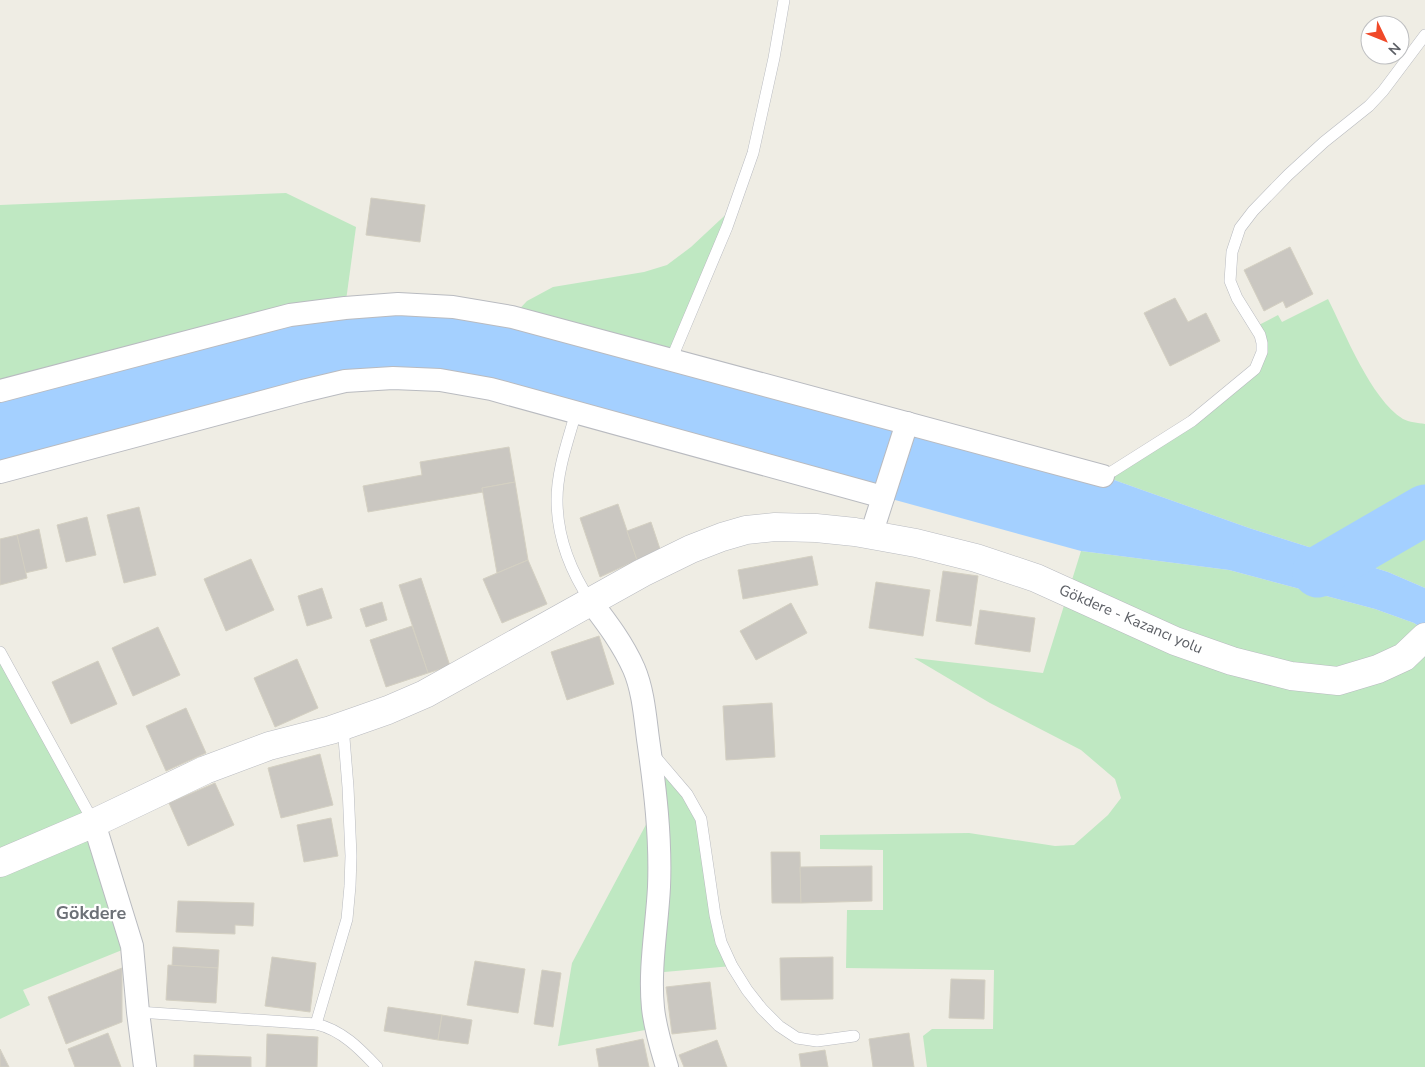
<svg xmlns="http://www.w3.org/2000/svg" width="1425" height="1067" viewBox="0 0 1425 1067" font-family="'Nunito Sans',sans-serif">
	<rect width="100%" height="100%" fill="#efede4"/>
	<g fill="#bfe8c2">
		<path d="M286 193 356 227 345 308 0 391V205Z"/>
		<path d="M735 206 671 360 512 317 527 301 553 287 644 272 667 265 691 247Z"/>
		<path d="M1328 299C1345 333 1371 399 1403 419 1409 422 1418 423 1425 424V588L1388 572 1249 528 1103 476 1192 421 1259 362 1255 327 1278 315 1282 322Z"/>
		<path d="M1081 551 1229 570 1375 609 1414 623 1425 630V1067H927L923 1036 932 1029H993L994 970 846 968 847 910H883V850L820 849V835L969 833 1055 846 1074 845 1108 815 1121 798 1115 779 1081 750 990 703 914 658 1043 673Z"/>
		<path d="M0 652 94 823 132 946 23 990 30 1005 0 1019Z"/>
		<path d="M650 750 701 819 715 915 732 966 653 973 656 1028 558 1046 572 963 657 804Z"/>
	</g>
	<path fill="#a4d0ff" d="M453 307 1103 476 1249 528 1388 572 1425 588V630L1414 623 1375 609 1229 570 1081 551 491 389 393 378 0 472V391L290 315Z"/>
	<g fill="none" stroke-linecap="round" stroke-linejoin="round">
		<path stroke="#a4d0ff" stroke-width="51" d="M1318 572 1425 510"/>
	</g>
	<g fill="#cac7c1" stroke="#d4d0c2">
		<path d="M371 198 425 205 420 242 366 235Z"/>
		<path d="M1290 247 1313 294 1286 308 1283 301 1264 311 1244 270Z"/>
		<path d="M1175 298 1188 322 1206 313 1220 341 1170 366 1144 313Z"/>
		<path d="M509 447 515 482 482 488 483 492 368 512 363 486 422 475 420 462Z"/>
		<path d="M515 482 528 560 497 573 482 488Z"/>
		<path d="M618 504 637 560 600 577 580 518Z"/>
		<path d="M139 507 156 575 124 583 107 515Z"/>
		<path d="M87 517 96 555 66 562 57 525Z"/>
		<path d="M651 522 660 549 637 560 627 531Z"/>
		<path d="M39 529 47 568 25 573 17 535Z"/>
		<path d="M17 535 27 578 0 585V539Z"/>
		<path d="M812 556 818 585 743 599 738 570Z"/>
		<path d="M251 559 274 610 226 631 204 579Z"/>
		<path d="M528 560 547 604 502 623 483 579Z"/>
		<path d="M943 571 978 576 971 626 936 621Z"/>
		<path d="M421 578 450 666 428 673 399 585Z"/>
		<path d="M876 582 930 590 923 636 869 628Z"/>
		<path d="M322 588 332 618 307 626 298 596Z"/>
		<path d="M382 602 387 620 366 627 360 609Z"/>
		<path d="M791 603 807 633 756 660 740 631Z"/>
		<path d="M980 610 1035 618 1030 652 975 644Z"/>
		<path d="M412 626 428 673 386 687 370 640Z"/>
		<path d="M158 627 180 675 133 696 112 648Z"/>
		<path d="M599 636 614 684 567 700 551 652Z"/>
		<path d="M297 659 318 708 275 727 254 678Z"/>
		<path d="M98 661 117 704 71 724 52 682Z"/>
		<path d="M772 703 775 757 726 760 723 706Z"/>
		<path d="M186 708 206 753 166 771 146 726Z"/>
		<path d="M320 754 333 805 281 818 268 768Z"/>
		<path d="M215 783 234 825 188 846 169 803Z"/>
		<path d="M331 818 338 856 304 862 297 825Z"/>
		<path d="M771 852H800L801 903H772Z"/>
		<path d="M872 866V901L801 903 800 867Z"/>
		<path d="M178 901 254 903 253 926 235 925V934L176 932Z"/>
		<path d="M173 947 219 950 218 968 172 966Z"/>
		<path d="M272 957 316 963 310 1012 265 1006Z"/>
		<path d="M833 957V999L781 1000 780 958Z"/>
		<path d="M475 961 525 969 518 1013 467 1005Z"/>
		<path d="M168 965 218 968 216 1003 166 1000Z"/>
		<path d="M122 968V1022L66 1044 48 997Z"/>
		<path d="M542 970 561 973 553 1027 534 1024Z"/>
		<path d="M951 979 985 980 984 1019 949 1018Z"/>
		<path d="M710 982 716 1029 672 1034 666 987Z"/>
		<path d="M388 1007 442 1015 438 1040 384 1031Z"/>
		<path d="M442 1015 472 1020 468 1044 438 1040Z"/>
		<path d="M108 1033 121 1067H75L68 1049Z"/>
		<path d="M909 1033 914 1067H873L869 1039Z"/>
		<path d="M267 1034 318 1037 317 1067H266Z"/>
		<path d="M643 1039 649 1067H599L596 1049Z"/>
		<path d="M717 1040 727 1067H684L679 1055Z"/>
		<path d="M0 1049 9 1067H0Z"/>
		<path d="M825 1050 828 1067H801L799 1054Z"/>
		<path d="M194 1055 251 1057V1067H194Z"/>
	</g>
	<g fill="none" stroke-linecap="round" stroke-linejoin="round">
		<g stroke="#b9bbc0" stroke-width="12">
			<g id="service">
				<path d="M671 360 727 227 753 153 774 58 784 0"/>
				<path d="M576 412C568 441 557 470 557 500 557 536 571 572 591 602"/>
				<path d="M1103 476 1113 471 1192 421 1255 369 1262 352V343L1260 335 1237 298 1230 281 1232 252 1240 228 1253 211 1288 175 1324 142 1369 106 1383 91 1425 35"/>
				<path d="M0 652 94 823"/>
				<path d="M652 753 687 794 701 819 715 915 721 942 732 966 747 990 762 1009 779 1026 797 1038 817 1041 854 1036"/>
				<path d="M138 1012 316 1024 347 919 350 886 351 856 348 787 343 726"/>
				<path d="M316 1024C342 1030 360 1049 377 1067"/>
			</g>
		</g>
		<g stroke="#b9bbc0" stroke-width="24">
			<g id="minor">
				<path d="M0 391 290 315 345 308 398 304 453 307 512 317 1103 476"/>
				<path d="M0 472 303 391 345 381 393 378 440 380 491 389 883 497"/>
				<path d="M871 535 907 423"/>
				<path d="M591 602C607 623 623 644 634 669 643 690 645 716 648 739 655 788 661 837 659 887 657 927 649 968 653 1008 655 1028 661 1047 667 1067"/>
				<path d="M94 823 132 946 138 1012 145 1067"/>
			</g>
		</g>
		<g stroke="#b9bbc0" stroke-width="29">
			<path id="tertiary" d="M0 863 94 823 205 770 269 746 331 730 388 710 425 694 642 573 691 549 722 537 746 530 775 527 816 528 855 532 916 543 976 558 1036 578 1175 641 1232 661 1291 676 1338 681 1378 669 1404 657 1425 637"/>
		</g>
		<use href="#service" stroke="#fff" stroke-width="11"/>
		<use href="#minor" stroke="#fff" stroke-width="22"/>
		<use href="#tertiary" stroke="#fff" stroke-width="28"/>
	</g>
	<g text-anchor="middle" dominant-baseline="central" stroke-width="4.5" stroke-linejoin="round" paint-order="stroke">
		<g font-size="15" fill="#5c5f65" stroke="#fff">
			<text transform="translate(1131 619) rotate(23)">Gökdere - Kazancı yolu</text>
		</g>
		<g font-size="18" font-weight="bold" fill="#6d7177" stroke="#fff">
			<text x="91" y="913">Gökdere</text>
		</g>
	</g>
	<g transform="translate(1385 40) rotate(133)"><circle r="24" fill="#ffffff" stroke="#bebfc1"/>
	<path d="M0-4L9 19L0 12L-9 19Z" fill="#f04929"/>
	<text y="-8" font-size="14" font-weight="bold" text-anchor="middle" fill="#5c5f65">N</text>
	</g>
</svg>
